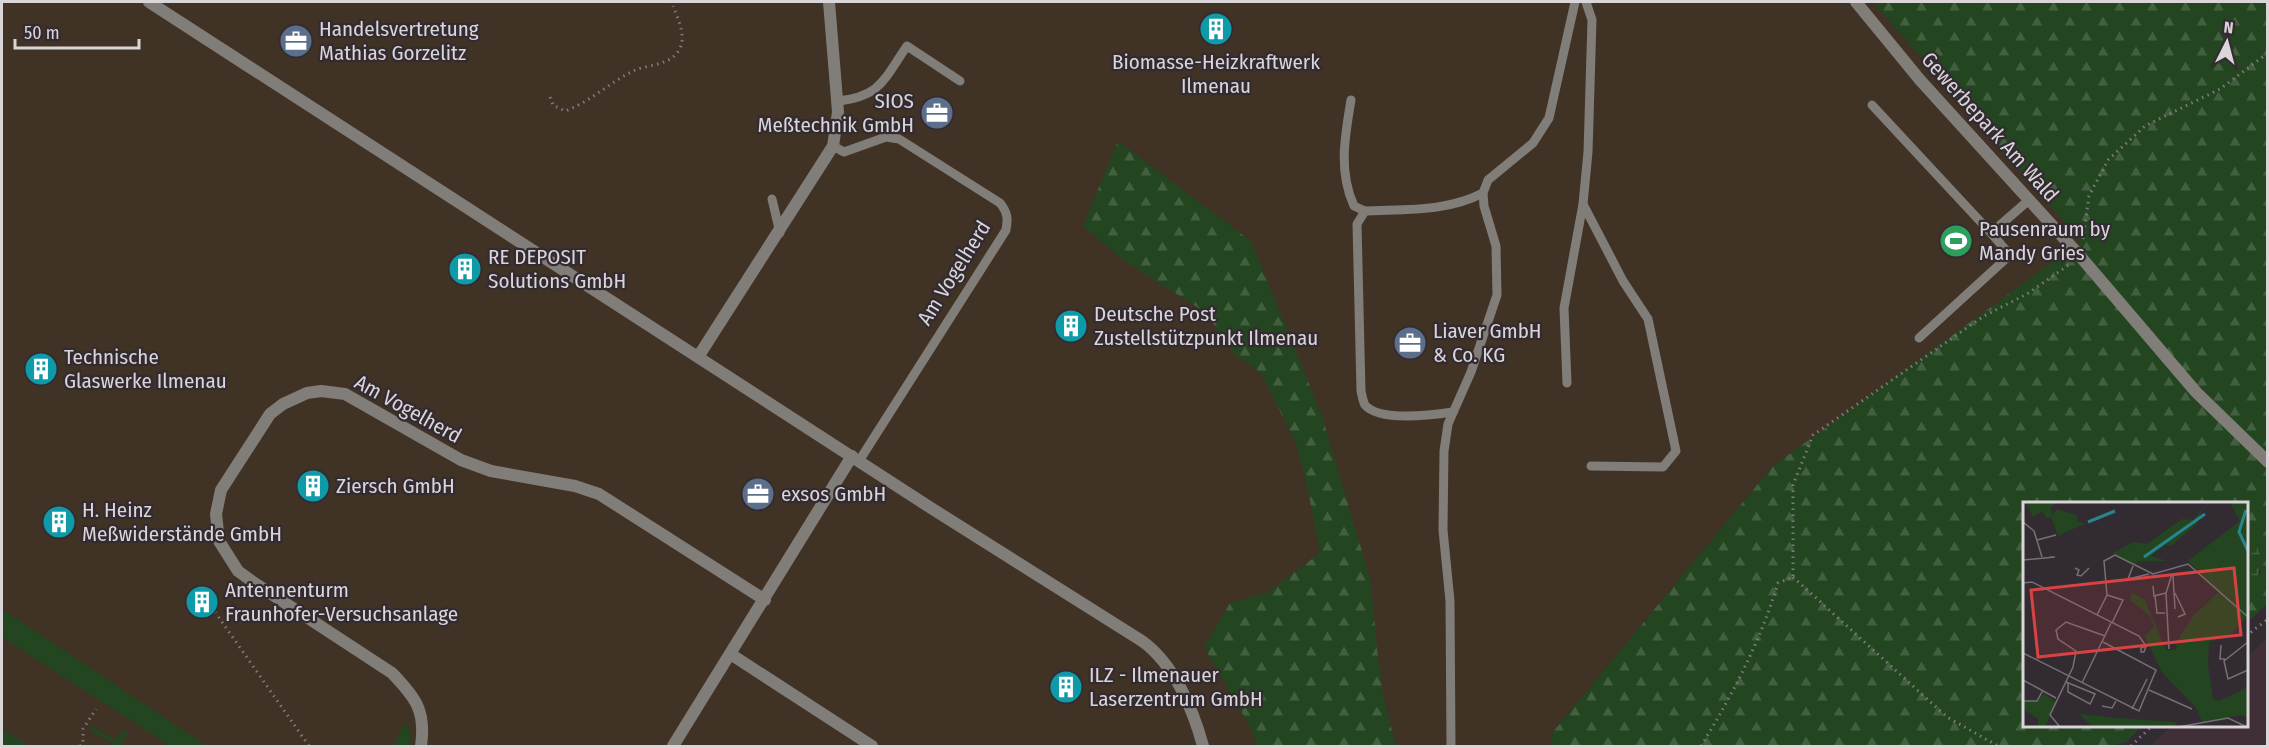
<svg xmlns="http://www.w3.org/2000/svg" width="2269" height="748" viewBox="0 0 2269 748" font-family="'Fira Sans Condensed',sans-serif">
	<defs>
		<pattern id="forest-firs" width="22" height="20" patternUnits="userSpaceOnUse" patternTransform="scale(1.5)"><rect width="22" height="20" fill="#234620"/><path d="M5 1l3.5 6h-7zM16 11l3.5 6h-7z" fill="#426040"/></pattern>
		<pattern id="wetland-marsh" width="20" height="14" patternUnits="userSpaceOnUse" patternTransform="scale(1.5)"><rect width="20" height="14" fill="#234620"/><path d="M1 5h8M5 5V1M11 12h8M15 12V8" fill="none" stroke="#426040"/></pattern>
	</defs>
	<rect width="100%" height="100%" fill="#332b32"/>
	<path fill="#412f38" d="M2267 638V746H2150L2172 726H2246L2247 657Z"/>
	<path fill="#403225" d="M2 2H1873L2082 241 1772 467 1553 732 1551 746H2Z"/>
	<g fill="#234620">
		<path d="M2 609 207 746H170L2 637Z"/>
		<path d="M407 722 411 739 409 746H395L399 732Z"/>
		<path d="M92 726 116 740 122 730 128 734 121 745 123 746H112L113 744 90 730Z"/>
		<path d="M2 729 29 746H2Z"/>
	</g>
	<g fill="url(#forest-firs)">
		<path d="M1873 2H2267V604L2247 623V595L2261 572 2250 537 2247 534 2246 504H2024V726H2142L2126 742 2112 746H1551L1553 732 1772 467 2081 241Z"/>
		<path d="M1118 141 1251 241 1322 416 1371 582 1377 649 1384 700 1396 746H1257L1253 732 1204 647 1230 603 1267 593 1320 553 1309 495 1296 443 1261 373 1234 354 1205 312 1123 260 1083 226Z"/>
	</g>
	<path fill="url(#wetland-marsh)" d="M2247 534C2267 553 2263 574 2247 595Z"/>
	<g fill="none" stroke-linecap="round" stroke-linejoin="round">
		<g stroke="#80797f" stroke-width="3" stroke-dasharray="1.5 4.5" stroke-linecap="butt">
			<path d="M550 97 553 105 565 111C590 102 609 83 633 71 648 64 670 66 679 50 687 37 678 19 673 6"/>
			<path d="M2083 239 2089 196 2108 160 2145 126 2220 89 2268 53"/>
			<path d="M1793 577 1947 717 1998 746"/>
			<path d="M215 612 309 746"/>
			<path d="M2246 636 2268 619"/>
			<path d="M80 746 83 744V729L96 709"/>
			<path d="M1701 746C1733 694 1760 642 1778 583L1793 577V485L1813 435 1984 316 2027 294 2070 264"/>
			<path d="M2131 746 2152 726"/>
		</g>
		<g stroke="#817d79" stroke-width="9">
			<path d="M1351 100C1345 136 1338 171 1354 206L1365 211C1407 209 1446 212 1483 193"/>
			<path d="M837 101C881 97 884 79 907 46L960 81"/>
			<path d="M1872 105 1991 233"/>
			<path d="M833 146 844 152 886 137 899 139 1000 203C1008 213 1008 219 1006 230L859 461"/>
			<path d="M772 199 780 233"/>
			<path d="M1583 204 1623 281 1648 319 1676 451 1663 467 1591 466"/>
			<path d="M1365 211 1357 224 1361 391C1362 395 1363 402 1365 405 1379 422 1433 415 1453 412"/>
			<path d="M1919 338 2010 255 1991 233 2029 200"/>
			<path d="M1567 383 1564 308 1583 204 1588 152 1592 20 1586 2"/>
			<path d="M1451 746 1450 601 1443 530 1444 451 1448 424 1471 372 1497 295 1496 246 1484 206 1483 193 1488 180 1533 143 1549 118 1575 2"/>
		</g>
		<g stroke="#817d79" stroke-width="12">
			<path d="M149 2 931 508 1142 641C1174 664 1193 709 1203 746"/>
			<path d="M1856 2 1920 80 2080 256 2196 392 2268 462"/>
			<path d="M698 357 833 146 838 112 829 2"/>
			<path d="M732 655 872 746"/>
			<path d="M421 746C426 711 416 698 392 673L253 582 238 571 219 541 216 514 221 490 270 414 283 404 307 393 321 391 345 394 461 460 491 471 575 486 599 494 765 600"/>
			<path d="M673 746 852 456"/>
		</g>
	</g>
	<defs>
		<g id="building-disc" transform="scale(1.725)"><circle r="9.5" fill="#0f9aa8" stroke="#332b32"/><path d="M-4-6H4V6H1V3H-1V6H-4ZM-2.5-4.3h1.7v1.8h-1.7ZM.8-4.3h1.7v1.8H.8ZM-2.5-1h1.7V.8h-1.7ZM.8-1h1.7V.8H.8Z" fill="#fff"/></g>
		<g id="office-disc" transform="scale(1.725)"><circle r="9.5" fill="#5c6f8a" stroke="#332b32"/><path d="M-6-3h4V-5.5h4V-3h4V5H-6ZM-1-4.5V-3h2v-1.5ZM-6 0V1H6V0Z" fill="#fff"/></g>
		<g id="stadium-disc" transform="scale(1.725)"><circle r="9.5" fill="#2e9e5b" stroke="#332b32"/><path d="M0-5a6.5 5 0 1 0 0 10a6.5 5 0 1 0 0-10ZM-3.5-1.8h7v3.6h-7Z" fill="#fff"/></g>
	</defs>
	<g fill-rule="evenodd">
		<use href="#building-disc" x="1216" y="29"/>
		<use href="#office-disc" x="296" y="41"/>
		<use href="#office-disc" x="937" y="113"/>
		<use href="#stadium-disc" x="1956" y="241"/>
		<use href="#building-disc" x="465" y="269"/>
		<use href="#building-disc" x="1071" y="326"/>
		<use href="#office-disc" x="1410" y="343"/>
		<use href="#building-disc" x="41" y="369"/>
		<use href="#building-disc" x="313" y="486"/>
		<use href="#office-disc" x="758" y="494"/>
		<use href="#building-disc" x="59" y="522"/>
		<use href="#building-disc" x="202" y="602"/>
		<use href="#building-disc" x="1066" y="687"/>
	</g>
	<g text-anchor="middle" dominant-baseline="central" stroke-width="4.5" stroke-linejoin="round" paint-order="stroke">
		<g font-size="21" fill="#dad5d9" stroke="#332b32" text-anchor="start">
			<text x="319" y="29">Handelsvertretung<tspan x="319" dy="24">Mathias Gorzelitz</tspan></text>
			<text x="1216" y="62" text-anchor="middle">Biomasse-Heizkraftwerk<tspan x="1216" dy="24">Ilmenau</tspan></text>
			<text x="914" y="101" text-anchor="end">SIOS<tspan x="914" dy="24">Meßtechnik GmbH</tspan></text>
			<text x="1979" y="229">Pausenraum by<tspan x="1979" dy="24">Mandy Gries</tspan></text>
			<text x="488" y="257">RE DEPOSIT<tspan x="488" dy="24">Solutions GmbH</tspan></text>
			<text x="1094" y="314">Deutsche Post<tspan x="1094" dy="24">Zustellstützpunkt Ilmenau</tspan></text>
			<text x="1433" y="331">Liaver GmbH<tspan x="1433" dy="24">&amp; Co. KG</tspan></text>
			<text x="64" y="357">Technische<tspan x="64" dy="24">Glaswerke Ilmenau</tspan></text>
			<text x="336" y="486">Ziersch GmbH</text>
			<text x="781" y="494">exsos GmbH</text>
			<text x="82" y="510">H. Heinz<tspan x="82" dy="24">Meßwiderstände GmbH</tspan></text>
			<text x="225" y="590">Antennenturm<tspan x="225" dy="24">Fraunhofer-Versuchsanlage</tspan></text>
			<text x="1089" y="675">ILZ - Ilmenauer<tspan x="1089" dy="24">Laserzentrum GmbH</tspan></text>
		</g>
		<g font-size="21" fill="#dad5d9" stroke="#332b32">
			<text transform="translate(1990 127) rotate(48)">Gewerbepark Am Wald</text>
			<text transform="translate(954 273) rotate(-58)">Am Vogelherd</text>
			<text transform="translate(408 409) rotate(29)">Am Vogelherd</text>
		</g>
	</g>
	<g transform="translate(2023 502)">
		<rect width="225" height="225" fill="#332b32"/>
		<path d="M186 0 173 18 175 21 149 43H142L128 54 144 59H115L111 64 89 52 110 40 124 42 159 17 170 18ZM34 7 53 13 55 20 63 21 35 34 28 15ZM21 191 32 200 23 224 15 225V217L0 207V200H14Z" fill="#234620"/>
		<path d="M207 0H225V114L205 134 186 140 185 163 190 197 196 199 225 185V215L218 213 179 220 174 207 139 170 122 134 131 125 128 115 107 98 109 90 122 98 143 148H153L154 139 171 113 196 90 165 59 217 19ZM56 212 93 216 153 220 152 225H70Z" fill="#234620"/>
		<path d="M2 0H37L27 5 30 15 23 16 20 9 10 15Z" fill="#234620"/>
		<path fill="none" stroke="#28848d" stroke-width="3" d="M223 8 216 30 225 49M65 20 92 9M121 55 182 12"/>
		<path fill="none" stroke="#766f75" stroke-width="1.5" d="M0 20 11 29 19 55M14 38 33 33M0 58 32 55H27M110 64 105 77 126 72M52 66 56 68 54 73 58 74 66 66M150 74 152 107M0 81 9 80 116 134 123 144M130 84 131 94 143 91M152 91 162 112 155 115M84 93 100 98 89 121M132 94 134 111H142M74 113 84 93 81 59 92 53 130 72 165 62 225 115M225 140 201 159 205 177 225 168M198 143 197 157H202M123 144 121 150H118V146ZM146 147 143 91 149 72M0 151 116 209 133 168 80 140M0 178 33 196M43 180 72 192 67 202 45 190V181M59 181 88 121M126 188 169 207M0 199H14L20 188M79 204 89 206 93 199M109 207 124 177M37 225 27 213 50 165 53 149 35 137 33 128 43 120 82 134M155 225 205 216 224 225"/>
		<path fill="#d74243" fill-opacity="0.15" stroke="#d74243" stroke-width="3" d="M211 66 218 133 15 155 8 88Z"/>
		<rect width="225" height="225" fill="none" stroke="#dad5d9" stroke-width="3"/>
	</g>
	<rect width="2269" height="748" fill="none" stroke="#dad5d9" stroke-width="6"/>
	<g transform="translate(2227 42) rotate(6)" stroke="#332b32" stroke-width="4.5" paint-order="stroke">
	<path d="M0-4.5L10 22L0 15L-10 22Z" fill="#dad5d9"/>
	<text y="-9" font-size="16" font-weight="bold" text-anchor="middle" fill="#dad5d9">N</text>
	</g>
	<path d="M15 39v9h124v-9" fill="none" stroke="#dad5d9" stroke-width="3"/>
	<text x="24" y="39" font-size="18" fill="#dad5d9" stroke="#332b32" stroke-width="4.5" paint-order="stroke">50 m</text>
</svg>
